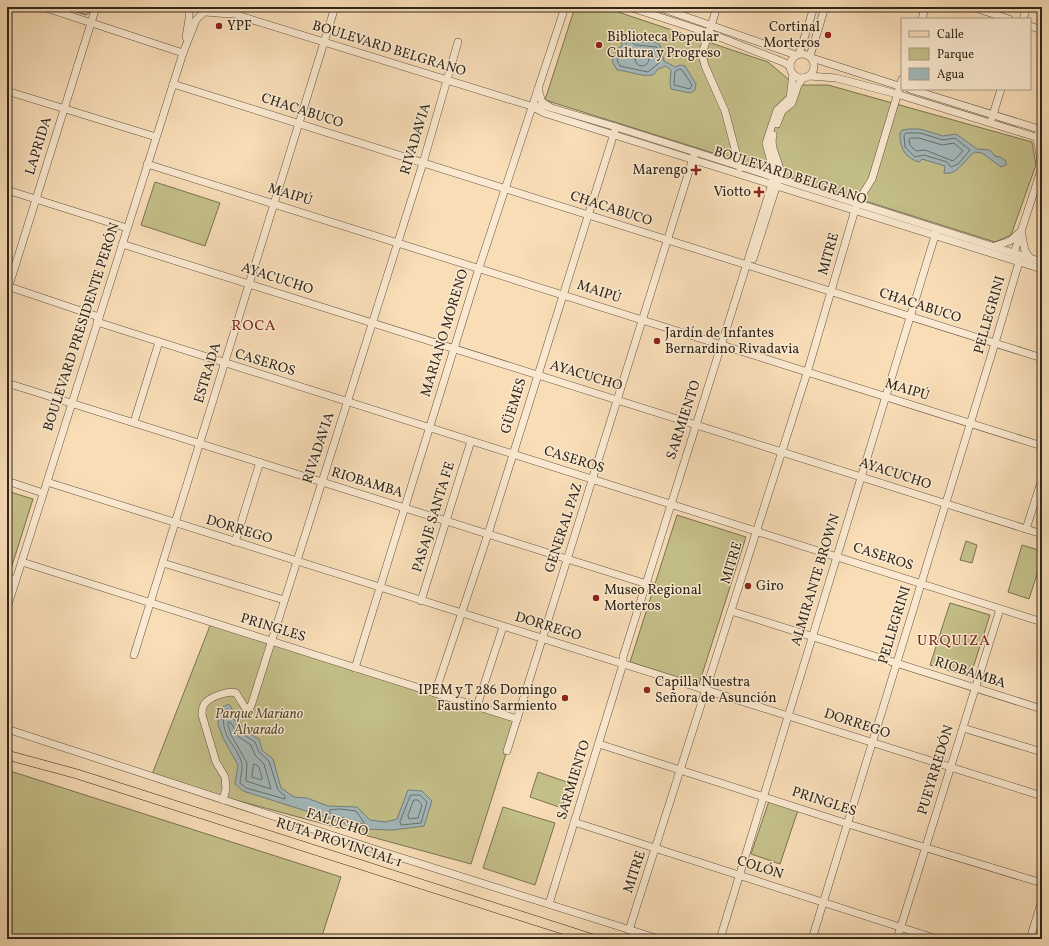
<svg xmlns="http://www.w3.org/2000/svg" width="1049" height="946" viewBox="0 0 1049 946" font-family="Vollkorn,serif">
	<rect width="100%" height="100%" fill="#f8ddb7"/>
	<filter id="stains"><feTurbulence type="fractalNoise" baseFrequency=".005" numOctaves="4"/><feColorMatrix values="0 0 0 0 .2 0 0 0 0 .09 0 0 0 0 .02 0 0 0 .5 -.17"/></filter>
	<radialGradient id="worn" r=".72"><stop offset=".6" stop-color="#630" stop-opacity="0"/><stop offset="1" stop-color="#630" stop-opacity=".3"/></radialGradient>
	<g fill="#c4bf89" stroke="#7a7352">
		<path d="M61 7H92L90 12 86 15Z"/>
		<path d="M575 7H603L768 62 795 85H828L1032 142 1036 165 1011 235 995 242 545 100Z"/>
		<path d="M155 182 220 203 205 246 141 225Z"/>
		<path d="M7 491 33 499 10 572H7Z"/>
		<path d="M677 515 746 537 699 684 630 662Z"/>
		<path d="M966 541 977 545 972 563 960 560Z"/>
		<path d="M1022 545 1042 551V559L1029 599 1008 592Z"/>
		<path d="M950 603 990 615 970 677 930 665Z"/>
		<path d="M211 623 517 719 471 864 151 777Z"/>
		<path d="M7 770 341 877 321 939H7Z"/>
		<path d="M538 772 570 783 562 808 530 797Z"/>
		<path d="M769 801 798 810 780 864 751 854Z"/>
		<path d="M503 807 555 823 535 885 483 868Z"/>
	</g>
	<g fill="#a3b8bb" stroke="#757e7b">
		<path d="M625 36 637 41 656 42 660 45 664 61 675 67 680 65 685 66 696 84 695 90 690 93 671 89 670 84 671 70 666 66 658 69 653 75C641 77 629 71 617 70L612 61 617 49 622 46 621 38Z"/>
		<path d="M910 129H920L943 136 956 134 977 149 990 150 995 156 1000 157 1006 161V165L1001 167 982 153 975 152C965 158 958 176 944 173L945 166 922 159 919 162C906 159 899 147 900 134L902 130Z"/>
		<path d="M229 704 246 731 259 739 262 750 273 759 281 788 294 797 307 798 328 806 357 807 370 820 386 822 397 819 408 790 422 791 432 801 424 826 393 830 363 829 243 791 235 784 238 765 223 738 218 724 220 708Z"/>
	</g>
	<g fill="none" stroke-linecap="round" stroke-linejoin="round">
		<g stroke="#6a706b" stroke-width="1">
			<path d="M629 41 636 45 657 47 659 63 648 72 620 66 617 60C620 53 624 46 629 41Z"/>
			<circle cx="642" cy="59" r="7"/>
			<path d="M680 69 682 70 692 85 690 89 674 85 675 72Z"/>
			<path d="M906 133H920L943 140 955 138 970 150 958 164 951 167 947 162 924 155 915 157 905 147 904 136Z"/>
			<path d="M911 138H919L942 145 954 143 963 151 953 161 925 150 916 151 910 145 909 140Z"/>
			<path d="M228 709 243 734 255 742 259 752 269 761 278 790 285 796V799L246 788 240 783C240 777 243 770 242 764 236 742 220 739 224 711Z"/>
			<path d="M229 722 231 723 239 737 251 745 255 755 264 764 271 789 246 781 247 763 231 735 228 725Z"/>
			<path d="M254 764 259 767 262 778 261 780 252 777Z"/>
			<path d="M411 795H420L427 802 421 823 401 825 400 822Z"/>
			<path d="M414 800H418L422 805 418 818 409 819 408 816Z"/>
			<path d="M340 809 356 811 365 824H363L329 813 330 810Z"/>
		</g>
		<g stroke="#625442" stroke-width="8">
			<g id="minor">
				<path d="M43 7 183 53"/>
				<path d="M221 7 240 16 531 106 544 113 1042 269"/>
				<path d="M629 7 709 33 783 62 790 66"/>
				<path d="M658 7 796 55"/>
				<path d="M717 7 702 54 705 66 725 111 740 168"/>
				<path d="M972 7 1009 19"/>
				<path d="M205 12 230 14"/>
				<path d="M922 19 925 7"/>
				<path d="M1023 19 1027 7"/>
				<path d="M1030 26 1042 30"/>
				<path d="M186 37 189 19V10"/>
				<circle cx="802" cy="66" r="12"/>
				<path d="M799 54 814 7"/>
				<path d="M810 56 825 7"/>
				<path d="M812 58 902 87"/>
				<path d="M809 76 836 78 897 94 1042 139"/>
				<path d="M173 84 1042 358"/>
				<path d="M538 89 542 102 550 107"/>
				<path d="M910 89 1042 130"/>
				<path d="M7 91 156 137"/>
				<path d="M533 106H545L616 127 1042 262"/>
				<path d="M992 118 1001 89"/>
				<path d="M777 124 782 111 792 103 798 85 803 78"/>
				<path d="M1038 134 1037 137 1042 169"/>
				<path d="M147 164 1042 446"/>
				<path d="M7 190 127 228"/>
				<path d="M122 244 1042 534"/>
				<path d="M995 246 1010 241 1021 231 1025 251 1030 258"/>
				<path d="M753 259 780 175C781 161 769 150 773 135"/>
				<path d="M7 286 99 317"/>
				<path d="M7 292 96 7"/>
				<path d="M97 322 1042 622"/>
				<path d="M7 383 650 585"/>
				<path d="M134 422 159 342"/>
				<path d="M7 481 43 493"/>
				<path d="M47 482 1042 796"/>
				<path d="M1026 529 1042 479"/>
				<path d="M235 542 260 462"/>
				<path d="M22 562 517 719"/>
				<path d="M163 563 284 600"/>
				<path d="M7 577 16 580"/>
				<path d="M421 601 471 441"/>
				<path d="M7 608 183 53 196 20 202 14"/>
				<path d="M731 611 1042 709"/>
				<path d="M134 655 335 7"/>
				<path d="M355 668 479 268 565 7"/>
				<path d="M435 693 488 534 616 127"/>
				<path d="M477 706 503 627"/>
				<path d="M963 728 1042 752"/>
				<path d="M7 729 380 851 659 939"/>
				<path d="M599 744 848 824 1042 883"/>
				<path d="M507 751 695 152"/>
				<path d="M223 800 226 789 225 777 216 762 202 715C202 711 202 706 206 702 211 697 229 690 236 693L244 706 248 709 250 708 252 703 423 163 458 42"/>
				<path d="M574 822 937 939"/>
				<path d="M549 904 623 664V657L772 184 774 173 766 143 777 110 790 98 793 74"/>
				<path d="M629 930 807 373 857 203 872 179 902 79"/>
				<path d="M720 939 937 229"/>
				<path d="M812 939 995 343 1019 262 1014 253 1042 167"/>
				<path d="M897 939 1000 609"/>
				<path d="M1030 939 1042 900"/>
			</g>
		</g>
		<g stroke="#30271b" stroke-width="10">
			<path id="major" d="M7 755 77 774 593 939"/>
		</g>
		<use href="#minor" stroke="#fae9d0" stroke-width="7"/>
		<use href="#major" stroke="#f8ddb7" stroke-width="9"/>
	</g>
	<g fill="#8f2418" stroke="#fae9d0" stroke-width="1.5">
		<circle cx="219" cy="26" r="4"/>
		<circle cx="828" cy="35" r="4"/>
		<circle cx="599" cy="45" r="4"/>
		<path d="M694 164h4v4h4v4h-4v4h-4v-4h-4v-4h4z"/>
		<path d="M757 186h4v4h4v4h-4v4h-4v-4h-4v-4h4z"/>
		<circle cx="657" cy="341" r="4"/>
		<circle cx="748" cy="586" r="4"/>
		<circle cx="596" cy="598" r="4"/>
		<circle cx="647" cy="690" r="4"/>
		<circle cx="565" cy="698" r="4"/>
	</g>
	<g text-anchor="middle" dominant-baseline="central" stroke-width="3" stroke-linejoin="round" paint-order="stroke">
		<g font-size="14" fill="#30271b" stroke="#fae9d0" text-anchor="start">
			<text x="227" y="26">YPF</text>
			<text x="820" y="27" text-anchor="end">Cortinal<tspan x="820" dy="16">Morteros</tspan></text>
			<text x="607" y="37">Biblioteca Popular<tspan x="607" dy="16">Cultura y Progreso</tspan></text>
			<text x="688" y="170" text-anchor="end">Marengo</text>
			<text x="751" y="192" text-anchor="end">Viotto</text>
			<text x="665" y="333">Jardín de Infantes<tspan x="665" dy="16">Bernardino Rivadavia</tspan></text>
			<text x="756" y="586">Giro</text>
			<text x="604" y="590">Museo Regional<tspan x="604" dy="16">Morteros</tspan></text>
			<text x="655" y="682">Capilla Nuestra<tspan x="655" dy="16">Señora de Asunción</tspan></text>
			<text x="557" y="690" text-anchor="end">IPEM y T 286 Domingo<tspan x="557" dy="16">Faustino Sarmiento</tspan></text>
		</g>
		<g font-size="14" fill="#30271b" stroke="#fae9d0">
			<text transform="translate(389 49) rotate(17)">BOULEVARD BELGRANO</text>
			<text transform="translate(302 111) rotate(18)">CHACABUCO</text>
			<text transform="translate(416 139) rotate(-73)">RIVADAVIA</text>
			<text transform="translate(39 146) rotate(-73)">LAPRIDA</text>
			<text transform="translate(790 176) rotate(18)">BOULEVARD BELGRANO</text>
			<text transform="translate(290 195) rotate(17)">MAIPÚ</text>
			<text transform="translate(611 209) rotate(18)">CHACABUCO</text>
			<text transform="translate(829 254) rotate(-74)">MITRE</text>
			<text transform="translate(277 279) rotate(18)">AYACUCHO</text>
			<text transform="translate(599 292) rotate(18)">MAIPÚ</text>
			<text transform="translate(920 306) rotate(18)">CHACABUCO</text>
			<text transform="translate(990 315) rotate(-74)">PELLEGRINI</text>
			<text transform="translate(82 327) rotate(-72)">BOULEVARD PRESIDENTE PERÓN</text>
			<text transform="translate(445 333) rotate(-73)">MARIANO MORENO</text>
			<text transform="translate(265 363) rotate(17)">CASEROS</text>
			<text transform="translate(208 373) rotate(-73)">ESTRADA</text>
			<text transform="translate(586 376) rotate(17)">AYACUCHO</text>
			<text transform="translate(907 390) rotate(17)">MAIPÚ</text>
			<text transform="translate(514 406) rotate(-73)">GÜEMES</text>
			<text transform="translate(684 420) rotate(-72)">SARMIENTO</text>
			<text transform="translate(319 448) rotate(-72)">RIVADAVIA</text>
			<text transform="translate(574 460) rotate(17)">CASEROS</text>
			<text transform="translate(895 474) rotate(18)">AYACUCHO</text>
			<text transform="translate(367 483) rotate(17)">RIOBAMBA</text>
			<text transform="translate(434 517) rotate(-73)">PASAJE SANTA FE</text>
			<text transform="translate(564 528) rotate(-72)">GENERAL PAZ</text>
			<text transform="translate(239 530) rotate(17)">DORREGO</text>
			<text transform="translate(883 557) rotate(18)">CASEROS</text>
			<text transform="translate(732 563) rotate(-73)">MITRE</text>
			<text transform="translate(816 580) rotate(-73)">ALMIRANTE BROWN</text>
			<text transform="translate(895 625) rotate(-73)">PELLEGRINI</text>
			<text transform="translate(548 627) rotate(17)">DORREGO</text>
			<text transform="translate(273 628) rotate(17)">PRINGLES</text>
			<text transform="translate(970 673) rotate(18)">RIOBAMBA</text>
			<text transform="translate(857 724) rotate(18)">DORREGO</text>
			<text transform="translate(936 770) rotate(-73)">PUEYRREDÓN</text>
			<text transform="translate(574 780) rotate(-73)">SARMIENTO</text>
			<text transform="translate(824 802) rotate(18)">PRINGLES</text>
			<text transform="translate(337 823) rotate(18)">FALUCHO</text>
			<text transform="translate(339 843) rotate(18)">RUTA PROVINCIAL 1</text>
			<text transform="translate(760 868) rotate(18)">COLÓN</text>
			<text transform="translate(635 872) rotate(-72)">MITRE</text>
		</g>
		<g font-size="14" font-style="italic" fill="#554d36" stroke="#fae9d0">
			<text x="259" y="714">Parque Mariano<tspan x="259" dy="16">Alvarado</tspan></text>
		</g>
		<g font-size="15" letter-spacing="1" fill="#7a1f14" stroke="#fae9d0">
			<text x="254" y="326">ROCA</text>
			<text x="954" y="641">URQUIZA</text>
		</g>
	</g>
	<rect width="1049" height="946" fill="none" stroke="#f8ddb7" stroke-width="24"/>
	<rect x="8" y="8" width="1033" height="930" fill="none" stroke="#30271b" stroke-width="2"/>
	<rect x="12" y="12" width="1025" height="922" fill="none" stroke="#30271b"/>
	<rect x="901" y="18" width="130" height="72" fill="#fae9d0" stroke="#a99b88"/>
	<rect x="909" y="31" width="20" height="6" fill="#f8ddb7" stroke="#a99b88"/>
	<text x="937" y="38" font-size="12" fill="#30271b">Calle</text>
	<rect x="909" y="48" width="20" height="12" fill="#c4bf89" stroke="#a99b88"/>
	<text x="937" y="58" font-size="12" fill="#30271b">Parque</text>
	<rect x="909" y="68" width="20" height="12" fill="#a3b8bb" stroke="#a99b88"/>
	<text x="937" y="78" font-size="12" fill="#30271b">Agua</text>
	<rect width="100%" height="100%" filter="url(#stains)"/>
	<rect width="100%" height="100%" fill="url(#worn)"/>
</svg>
